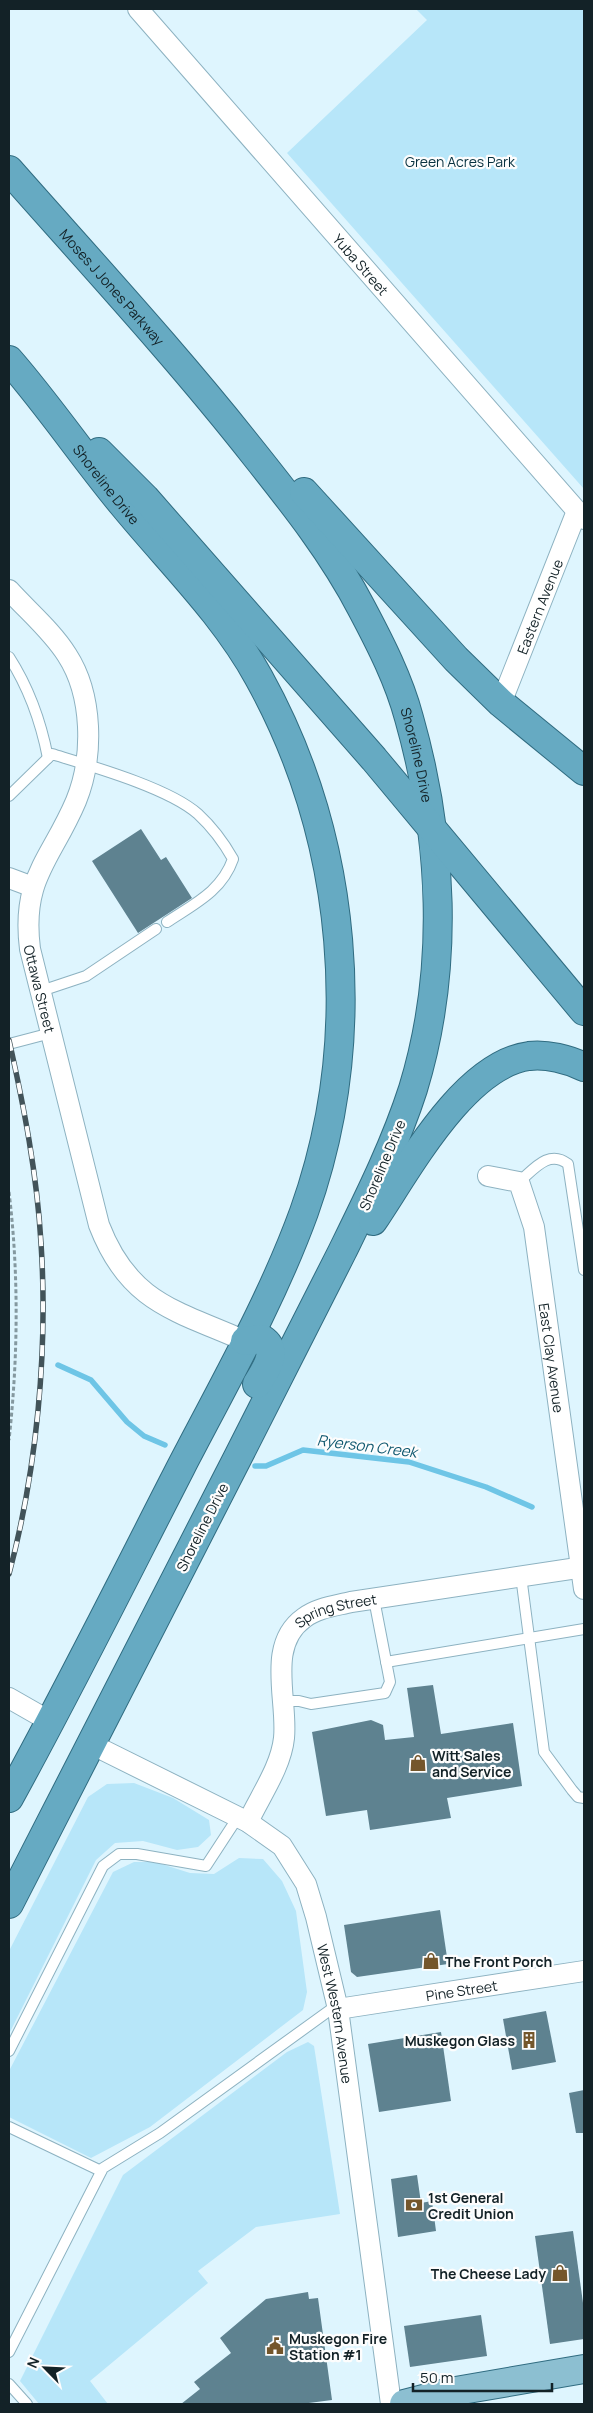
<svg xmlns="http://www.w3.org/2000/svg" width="593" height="2413" viewBox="0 0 593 2413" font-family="Manrope,sans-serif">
	<rect width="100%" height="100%" fill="#def5fe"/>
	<g fill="#b7e6f9">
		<path d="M416 9H584V489L287 153 427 20Z"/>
		<path d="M134 1783 173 1798 209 1820 211 1835 198 1847 177 1850 143 1841 115 1843 96 1860 9 2034V1951L88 1797 107 1784Z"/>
		<path d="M239 1858 263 1859 282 1881 296 1911 307 1992 303 2010 150 2127 91 2158 9 2117V2071L113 1872 134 1862H155L190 1873 214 1874Z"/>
		<path d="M308 2042 314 2046 340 2214 256 2227 198 2271 208 2283 90 2381 108 2404H39L20 2381 123 2175 287 2052Z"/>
	</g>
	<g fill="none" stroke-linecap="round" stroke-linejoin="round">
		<g stroke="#6ec5e6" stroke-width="5.5">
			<path d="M58 1365 91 1380 127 1422 144 1436 165 1445"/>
			<path d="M255 1466H266L303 1450 409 1462 486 1487 532 1507"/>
		</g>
	</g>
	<g fill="#5e8290">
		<path d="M141 829 161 860 166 857 192 898 138 933 92 861Z"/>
		<path d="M433 1685 441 1734 513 1723 522 1786 447 1798 451 1818 370 1830 367 1810 326 1816 312 1732 371 1720 383 1725 385 1740 414 1737 407 1688Z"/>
		<path d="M440 1910 448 1964 357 1977 351 1972 344 1925Z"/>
		<path d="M546 2011 556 2062 512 2070 503 2019Z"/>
		<path d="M441 2032 451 2101 379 2112 368 2044Z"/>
		<path d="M584 2090V2133H576L569 2093Z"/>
		<path d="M417 2175 421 2203 432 2201 436 2231 398 2237 391 2179Z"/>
		<path d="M573 2231 584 2310V2339L550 2344 535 2236Z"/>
		<path d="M308 2292 309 2299 318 2298 332 2400 301 2404H181L200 2389 194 2382 231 2353 220 2338 266 2299Z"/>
		<path d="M481 2315 487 2356 410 2367 404 2326Z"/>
	</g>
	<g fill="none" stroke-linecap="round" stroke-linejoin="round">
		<g stroke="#8db2c1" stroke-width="12">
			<g id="service">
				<path d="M9 657C29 688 41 722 48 758"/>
				<path d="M9 796 52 754C91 766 169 788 198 814 211 826 224 843 233 859 222 891 194 904 167 922"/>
				<path d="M41 991 86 976 156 929"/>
				<path d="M9 1044 51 1033"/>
				<path d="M519 1182C534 1169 549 1149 568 1164L584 1270"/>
				<path d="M521 1576 544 1752 572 1790 578 1797 584 1798"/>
				<path d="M386 1662 584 1629"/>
				<path d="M283 1701H299L311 1704 385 1693 390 1682 374 1599"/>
				<path d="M9 2051 103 1866 119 1854H137L206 1866 238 1817"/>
				<path d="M9 2127 101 2171"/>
				<path d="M9 2352 103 2168 160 2133 337 2005"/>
				<path d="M9 2384 27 2404"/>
			</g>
		</g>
		<g stroke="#8db2c1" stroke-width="22">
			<g id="minor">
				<path id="s1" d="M138 9 584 519"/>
				<path id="s2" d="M9 590C28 611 52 631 67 655 93 695 94 757 76 801 51 860 21 878 30 949L99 1225C129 1303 175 1310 245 1341"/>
				<path id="s3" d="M501 703 577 511"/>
				<path d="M9 878 33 887"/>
				<path id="s4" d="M488 1176 519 1182 534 1227 584 1589"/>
				<path d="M9 1698 51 1722"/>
				<path id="s5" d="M91 1744 248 1822 282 1846 306 1884 316 1917 338 2009 391 2404"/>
				<path id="s6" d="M248 1822C260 1796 281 1767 284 1738 288 1700 266 1645 304 1618 317 1608 335 1606 351 1602L584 1567"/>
				<path id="s7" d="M338 2009 584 1971"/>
			</g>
		</g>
		<g stroke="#306c81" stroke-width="30">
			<path id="primary" d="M404 2404 450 2392 584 2369"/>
		</g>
		<g stroke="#306c81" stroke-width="30">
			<g id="trunk">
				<path id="s8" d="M9 170C92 264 177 356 255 455 294 504 333 553 362 609 380 643 399 680 409 718 443 838 450 968 413 1089 395 1145 368 1199 342 1252 308 1320 273 1387 239 1455 162 1604 86 1754 9 1904"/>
				<path id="s9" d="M9 360C50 407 84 458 124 506 170 562 224 614 259 678 348 839 366 1038 304 1212 272 1300 224 1384 181 1467 124 1578 69 1689 9 1798"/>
				<path d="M99 452 145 498 374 759 584 1011"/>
				<path d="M304 492 456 659 501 703 584 771"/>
				<path d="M373 1221C407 1171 463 1065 529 1056 547 1054 568 1059 584 1067"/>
				<path d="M245 1341 262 1339C280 1351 265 1370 257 1384"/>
			</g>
		</g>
		<path stroke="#84989f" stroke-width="3" stroke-dasharray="4 2.5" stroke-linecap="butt" d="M9 1192C19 1274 18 1359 9 1440"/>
		<use href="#service" stroke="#fff" stroke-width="10"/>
		<use href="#minor" stroke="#fff" stroke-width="20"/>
		<use href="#primary" stroke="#8cbfd1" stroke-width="28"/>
		<use href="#trunk" stroke="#66aac2" stroke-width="28"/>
		<g stroke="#425359" stroke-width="5.5">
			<path id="rail" d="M9 1040C24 1107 37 1174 41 1243 48 1351 37 1469 9 1574"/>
		</g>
		<use href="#rail" stroke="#fdfdfd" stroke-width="4" stroke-dasharray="11" stroke-linecap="butt"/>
	</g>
	<defs>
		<g id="shop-bare" transform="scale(1.35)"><path d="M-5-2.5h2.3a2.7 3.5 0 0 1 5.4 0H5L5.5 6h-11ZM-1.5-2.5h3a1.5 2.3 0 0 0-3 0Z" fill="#74562b" stroke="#fdfdfd" stroke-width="2.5" paint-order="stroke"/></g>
		<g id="building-bare" transform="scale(1.35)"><path d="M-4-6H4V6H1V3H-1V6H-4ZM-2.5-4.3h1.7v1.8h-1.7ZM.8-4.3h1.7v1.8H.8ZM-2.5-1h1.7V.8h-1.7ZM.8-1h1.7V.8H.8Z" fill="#74562b" stroke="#fdfdfd" stroke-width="2.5" paint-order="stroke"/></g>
		<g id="bank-bare" transform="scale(1.35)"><path d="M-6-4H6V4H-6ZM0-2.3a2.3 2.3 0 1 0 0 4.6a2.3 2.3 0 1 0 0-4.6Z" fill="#74562b" stroke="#fdfdfd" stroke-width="2.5" paint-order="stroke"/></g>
		<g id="civic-bare" transform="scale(1.35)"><path d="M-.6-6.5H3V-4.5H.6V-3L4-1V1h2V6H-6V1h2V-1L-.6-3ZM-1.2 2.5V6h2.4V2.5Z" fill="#74562b" stroke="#fdfdfd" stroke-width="2.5" paint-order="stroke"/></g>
	</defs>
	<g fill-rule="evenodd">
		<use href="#shop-bare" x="418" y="1763"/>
		<use href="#shop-bare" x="431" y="1961"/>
		<use href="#building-bare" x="529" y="2040"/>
		<use href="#bank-bare" x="414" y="2205"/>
		<use href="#shop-bare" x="560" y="2273"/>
		<use href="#civic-bare" x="275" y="2346"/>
	</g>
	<g text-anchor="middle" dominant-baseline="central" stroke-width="4.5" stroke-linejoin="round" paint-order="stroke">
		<g font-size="14" fill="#083240" stroke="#fdfdfd">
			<text x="460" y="161">Green Acres Park</text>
		</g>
		<g font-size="14" fill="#132227" stroke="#fdfdfd">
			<text stroke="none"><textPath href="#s1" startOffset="339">Yuba Street</textPath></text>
			<text stroke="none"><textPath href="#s8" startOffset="156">Moses J Jones Parkway</textPath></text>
			<text stroke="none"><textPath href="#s9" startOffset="158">Shoreline Drive</textPath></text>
			<text stroke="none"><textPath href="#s3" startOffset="104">Eastern Avenue</textPath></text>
			<text stroke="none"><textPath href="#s8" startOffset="721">Shoreline Drive</textPath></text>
			<text stroke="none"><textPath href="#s2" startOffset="438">Ottawa Street</textPath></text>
			<text transform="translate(382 1165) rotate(-67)">Shoreline Drive</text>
			<text stroke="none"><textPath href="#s4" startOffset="211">East Clay Avenue</textPath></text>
			<text transform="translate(202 1527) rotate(-63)">Shoreline Drive</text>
			<text stroke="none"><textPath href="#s6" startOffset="252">Spring Street</textPath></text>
			<text stroke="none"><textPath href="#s7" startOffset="125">Pine Street</textPath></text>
			<text stroke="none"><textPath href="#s5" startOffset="395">West Western Avenue</textPath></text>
		</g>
		<g font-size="14" font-weight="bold" fill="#132227" stroke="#fdfdfd" text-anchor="start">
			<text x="432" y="1755">Witt Sales<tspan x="432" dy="16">and Service</tspan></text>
			<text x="445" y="1961">The Front Porch</text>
			<text x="515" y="2040" text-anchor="end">Muskegon Glass</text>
			<text x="428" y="2197">1st General<tspan x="428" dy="16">Credit Union</tspan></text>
			<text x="546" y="2273" text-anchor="end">The Cheese Lady</text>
			<text x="289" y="2338">Muskegon Fire<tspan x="289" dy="16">Station #1</tspan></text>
		</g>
		<g font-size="15" font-style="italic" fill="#115970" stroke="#fdfdfd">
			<text transform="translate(367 1446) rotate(7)">Ryerson Creek</text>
		</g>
	</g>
	<rect width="593" height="2413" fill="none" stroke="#132227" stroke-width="20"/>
	<g transform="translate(45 2368) rotate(294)" stroke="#fdfdfd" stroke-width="4" paint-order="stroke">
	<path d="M0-4L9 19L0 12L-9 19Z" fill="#132227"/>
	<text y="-8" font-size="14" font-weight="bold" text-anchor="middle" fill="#132227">N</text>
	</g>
	<path d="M413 2383v8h139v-8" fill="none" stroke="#132227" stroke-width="2.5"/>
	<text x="420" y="2383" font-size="15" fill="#132227" stroke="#fdfdfd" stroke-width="4" paint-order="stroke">50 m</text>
</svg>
